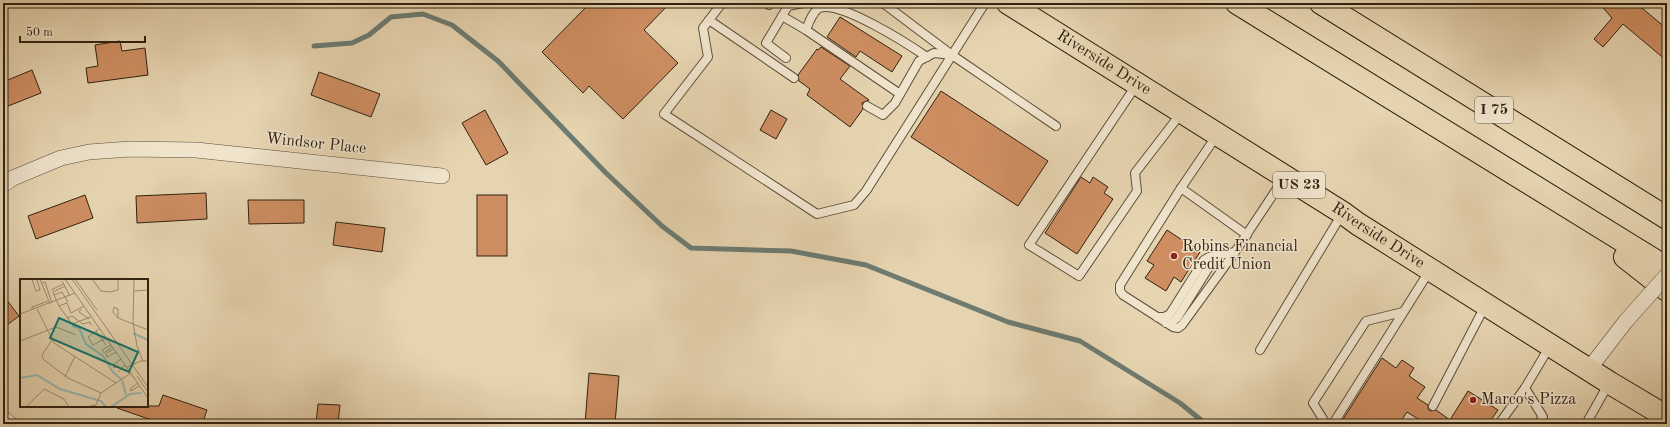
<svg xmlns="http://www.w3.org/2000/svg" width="1670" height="427" viewBox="0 0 1670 427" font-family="'Old Standard TT',serif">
	<rect width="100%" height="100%" fill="#e6d4b0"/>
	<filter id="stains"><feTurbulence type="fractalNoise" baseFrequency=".005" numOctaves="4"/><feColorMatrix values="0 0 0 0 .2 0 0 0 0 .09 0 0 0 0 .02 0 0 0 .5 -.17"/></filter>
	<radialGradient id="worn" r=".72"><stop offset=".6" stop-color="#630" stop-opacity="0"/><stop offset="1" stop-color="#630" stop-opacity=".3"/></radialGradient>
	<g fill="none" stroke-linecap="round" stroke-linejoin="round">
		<path stroke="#6d7b71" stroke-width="5" d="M314 46 352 43 369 35 391 17 423 14 452 25 498 61 606 173 662 226 691 248 791 251 866 265 1008 322 1080 341 1180 403 1206 424"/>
	</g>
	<g fill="#ce8e62" stroke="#2f2211">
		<path d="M590 3H670L644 30 678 63 623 119 589 86 583 93 542 52Z"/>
		<path d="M1599 3H1636L1667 29V61L1623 24 1603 47 1594 39 1612 18Z"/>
		<path d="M840 17 902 56 892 72 860 51 856 57 827 37Z"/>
		<path d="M120 41 122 51 145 48 148 75 88 83 86 68 98 66 95 45Z"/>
		<path d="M821 47 850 66 840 79 869 100 862 103 863 109 850 127 807 95 810 89 799 81 798 75 817 49 818 50Z"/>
		<path d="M32 70 41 93 3 108V82Z"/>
		<path d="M319 72 380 94 371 117 311 95Z"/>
		<path d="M941 91 1048 161 1018 206 911 137Z"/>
		<path d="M485 110 508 153 486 165 462 123Z"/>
		<path d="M771 110 787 119 776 139 760 130Z"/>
		<path d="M1081 177 1090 183 1093 177 1108 187 1104 193 1113 199 1077 254 1045 233Z"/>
		<path d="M206 193 207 219 137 223 136 196Z"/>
		<path d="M85 195 93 218 36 239 28 216Z"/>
		<rect x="477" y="195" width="30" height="61"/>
		<path d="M248 200H304V223L249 224Z"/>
		<path d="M336 222 385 228 382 252 333 245Z"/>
		<path d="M1167 230 1200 252 1181 282 1174 277 1166 291 1145 278 1154 265 1147 261Z"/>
		<path d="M3 295 19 316 3 328Z"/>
		<path d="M1382 358 1396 368 1402 360 1414 368 1409 376 1425 387 1417 398 1428 405V409L1431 411 1436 410 1450 420 1468 391 1498 410 1488 424H1426L1407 412 1399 424H1340Z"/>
		<path d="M589 373 619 376 615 424H585Z"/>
		<path d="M163 395 207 410 202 424H163L117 408V406H159Z"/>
		<path d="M318 404 340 405 338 424H316Z"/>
	</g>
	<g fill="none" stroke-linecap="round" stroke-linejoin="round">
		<g stroke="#5d4e39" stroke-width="10">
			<g id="lane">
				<path d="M722 3 703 28 708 57 664 114 817 214 854 205 866 191 985 3"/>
				<path d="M766 3 769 5"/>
				<path d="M883 3 952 55 1056 126"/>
				<path d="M782 16 806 30 900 94"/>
				<path d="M709 20 794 78"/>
				<path d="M806 30C809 22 812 13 819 8 840 0 908 44 927 57"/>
				<path d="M786 58 766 43 788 6 803 3"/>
				<path d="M1137 84 1029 245 1079 276 1137 191 1135 173 1182 112"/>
				<path d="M867 106 883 115 895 103 919 61 934 53 952 55"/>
				<path d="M1217 135 1181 188 1120 285V291L1123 295 1173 327 1178 328 1182 325 1235 252 1284 178"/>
				<path d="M1181 188 1247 235"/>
				<path d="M1157 317H1164L1170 314 1204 260 1209 257 1235 252"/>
				<path d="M1166 323 1172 322 1177 318 1214 259 1218 256"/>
				<path d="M1260 350 1342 214"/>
				<path d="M1525 388 1543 417 1538 424"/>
				<path d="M1433 406 1485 306"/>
				<path d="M1326 424 1313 403 1366 321 1403 312"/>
				<path d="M1333 424 1430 270"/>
				<path d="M1499 424 1525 388 1550 346"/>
				<path d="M1586 424 1609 383"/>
			</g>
		</g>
		<g stroke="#5d4e39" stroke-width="16">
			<g id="street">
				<path d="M3 185 13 178 61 158 89 152 130 149 196 150 442 176"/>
				<path d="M1589 369 1626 321"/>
				<path d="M3 418 10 424"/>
			</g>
		</g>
		<g stroke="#2f2211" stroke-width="24">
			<g id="primary">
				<path id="s1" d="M1008 3 1343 213 1358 224 1610 383 1667 417"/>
			</g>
		</g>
		<g stroke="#2f2211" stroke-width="24">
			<g id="highway">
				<path d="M1237 3 1667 268"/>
				<path d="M1321 3 1667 218"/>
				<path d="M1625 257 1667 290"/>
			</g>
		</g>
		<use href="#lane" stroke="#efe3cc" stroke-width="8"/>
		<use href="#street" stroke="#efe3cc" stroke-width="15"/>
		<use href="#primary" stroke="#e6d4b0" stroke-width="22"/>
		<use href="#highway" stroke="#e6d4b0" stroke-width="22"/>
		<g stroke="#5d4e39" stroke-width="16" stroke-linecap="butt">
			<path id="street-bridge" d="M1626 321 1667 275"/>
		</g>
		<use href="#street-bridge" stroke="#efe3cc" stroke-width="15"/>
	</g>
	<g fill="#8f2418" stroke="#efe3cc" stroke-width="1.5">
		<circle cx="1174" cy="256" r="4"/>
		<circle cx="1473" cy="400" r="4"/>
	</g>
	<g text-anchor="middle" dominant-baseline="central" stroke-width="3" stroke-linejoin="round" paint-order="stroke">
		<g fill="#efe3cc" stroke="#695c49" stroke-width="1">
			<rect x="1475" y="97" width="38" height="26" rx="3"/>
			<rect x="1273" y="172" width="52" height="26" rx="3"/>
		</g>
		<g font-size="15" font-weight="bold" fill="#2f2211">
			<text x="1494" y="110">I 75</text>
			<text x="1299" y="185">US 23</text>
		</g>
		<g font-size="16" fill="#2f2211" stroke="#efe3cc">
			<text stroke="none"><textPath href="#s1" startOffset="113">Riverside Drive</textPath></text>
			<text transform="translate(316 144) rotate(6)">Windsor Place</text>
			<text stroke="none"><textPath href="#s1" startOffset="437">Riverside Drive</textPath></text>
		</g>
		<g font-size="16" fill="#2f2211" stroke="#efe3cc" text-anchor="start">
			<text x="1182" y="247">Robins Financial<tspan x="1182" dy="18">Credit Union</tspan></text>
			<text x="1481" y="400">Marco's Pizza</text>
		</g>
	</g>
	<g transform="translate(20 279)">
		<rect width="128" height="128" fill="#e6d4b0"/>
		<path fill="none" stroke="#97b7b1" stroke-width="2" d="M52 47 59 49 66 65 83 77 93 93 101 100M113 54 128 61M0 99 17 96 40 110 81 122 86 128M102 101 106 116M91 128 110 115 121 114"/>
		<path fill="none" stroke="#9d8d70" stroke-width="1" d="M12 0 16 12 20 11 17 1 14 0M20 0 30 25M45 0 128 119M52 0 128 108M55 0 77 31M72 0 81 12 90 13 98 11V0M114 0 113 43 117 67 123 82M42 2 50 17M22 4 25 3 32 24M45 7 33 13 34 16 42 13 48 23M31 11 43 5M114 12 128 11M34 16 39 27 47 24 51 34 64 27M39 27 52 45 71 38M17 30 34 64 96 104M61 30 59 33 69 40M12 31V28L28 22M0 35 55 14M47 39 52 37 63 45 70 43 71 46M98 39V30L94 28 93 33 98 39 128 51M79 50 68 58 73 66 86 59M76 52 86 66M32 61 22 76 23 80 48 99 81 114 111 94M0 62 36 48 56 56M91 66 82 71 84 74 92 68M93 70 86 75 87 78 96 73M97 88 94 89 93 86 101 80M103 88 98 93 105 86M107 88 121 82H128M117 97 128 113M45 98 55 77M118 104 110 110 111 112 119 107M6 128 24 110 44 120 49 128M65 128 76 126 81 114"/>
		<path fill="#0f766e" fill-opacity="0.15" stroke="#0f766e" stroke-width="2" d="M39 39 118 73 109 93 30 59Z"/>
		<rect width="128" height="128" fill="none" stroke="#2f2211" stroke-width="2"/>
	</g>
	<rect width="1670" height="427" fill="none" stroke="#e6d4b0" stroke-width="16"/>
	<rect x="4" y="4" width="1662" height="419" fill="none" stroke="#2f2211" stroke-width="2"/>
	<rect x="8" y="8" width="1654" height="411" fill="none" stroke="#2f2211"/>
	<path d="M20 36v6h125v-6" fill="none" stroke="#2f2211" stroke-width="2"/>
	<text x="26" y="36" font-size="12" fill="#2f2211" stroke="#efe3cc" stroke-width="3" paint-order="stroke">50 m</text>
	<rect width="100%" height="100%" filter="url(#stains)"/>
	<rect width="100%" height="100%" fill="url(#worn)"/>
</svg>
